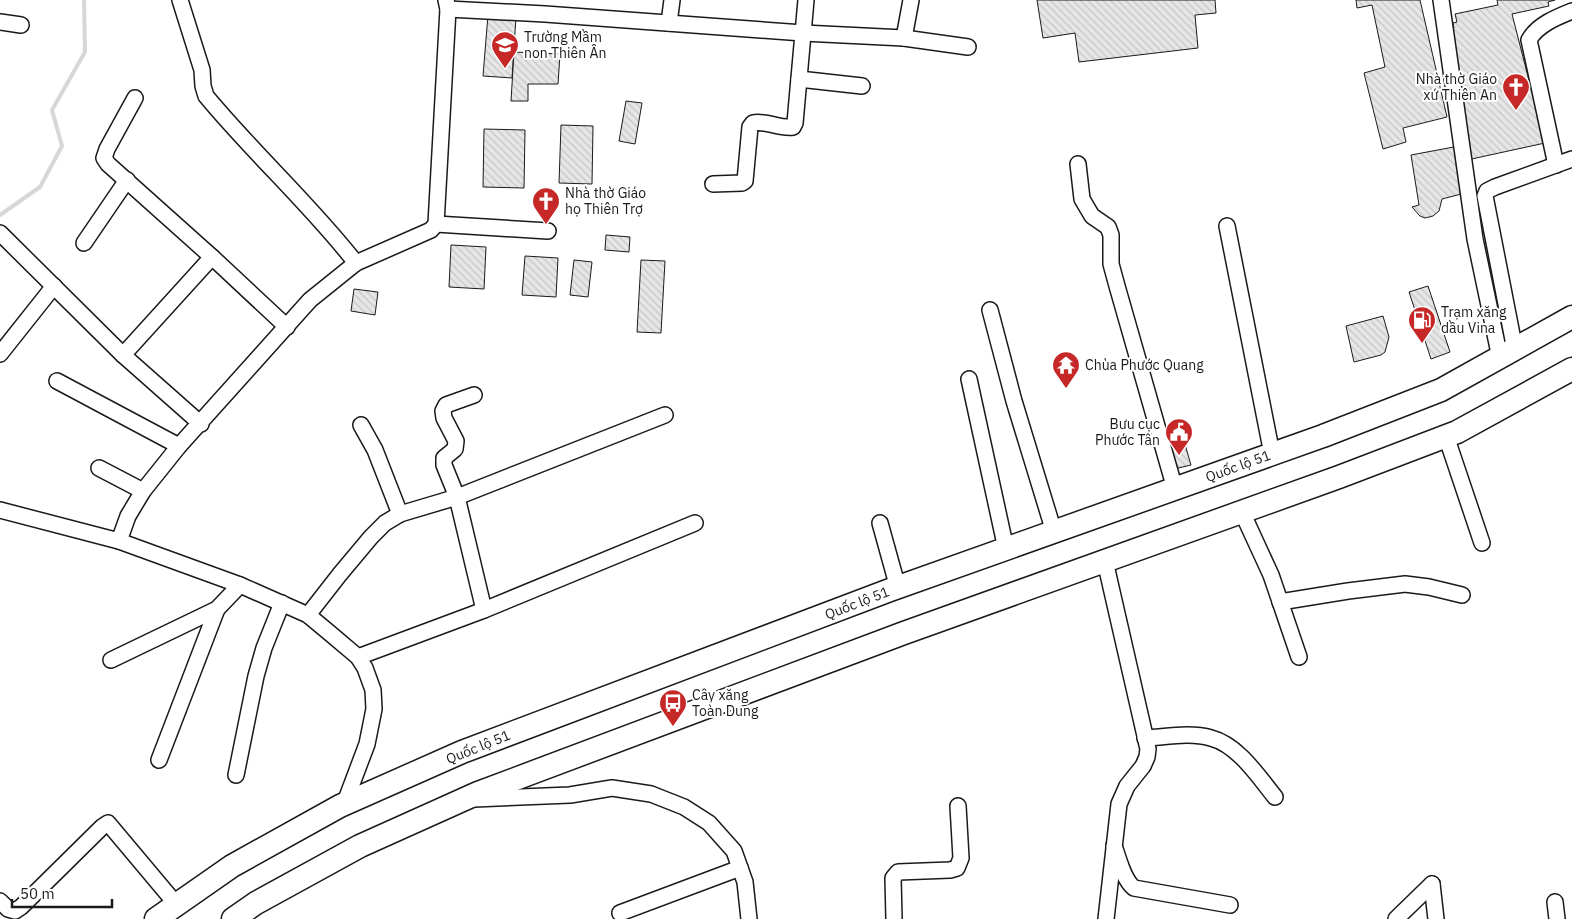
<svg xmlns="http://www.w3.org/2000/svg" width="1572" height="919" viewBox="0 0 1572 919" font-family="'IBM Plex Sans',sans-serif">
	<defs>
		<pattern id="building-back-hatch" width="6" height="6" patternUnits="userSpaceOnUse" patternTransform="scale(1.25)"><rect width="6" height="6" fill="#e6e6e6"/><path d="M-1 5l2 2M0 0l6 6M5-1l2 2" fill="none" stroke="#c5c5c5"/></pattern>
	</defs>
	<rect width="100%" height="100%" fill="#fff"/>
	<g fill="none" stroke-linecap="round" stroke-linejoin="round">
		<path stroke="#d7d7d7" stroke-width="4" d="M0 215 40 187 62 146 52 110 85 52 84 0"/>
	</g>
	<g fill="url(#building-back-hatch)" stroke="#1a1a1a">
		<path d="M1037 0H1215L1216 13 1195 15 1198 48 1079 62 1075 33 1043 38Z"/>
		<path d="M1356 0H1420L1447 117 1403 128 1406 142 1383 149 1364 73 1385 67 1372 5 1357 8Z"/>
		<path d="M1497 0H1555L1548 2 1549 6 1512 14 1545 143 1467 160 1448 30 1454 28 1453 23 1457 22 1455 14 1498 5Z"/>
		<path d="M488 15 516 17 512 78 483 76Z"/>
		<path d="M514 52 560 54 558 84H528V101H511Z"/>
		<path d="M626 101 642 103 635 144 619 141Z"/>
		<path d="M561 125 593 126 592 184 559 183Z"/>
		<path d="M484 129 525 130 524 188 483 187Z"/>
		<path d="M1459 146 1465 193 1442 199 1439 211 1433 216 1425 218 1420 216 1412 207 1419 205 1411 155Z"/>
		<path d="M606 235 630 237 629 252 605 250Z"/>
		<path d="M451 245 486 247 484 289 449 287Z"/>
		<path d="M525 256 558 258 556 297 522 295Z"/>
		<path d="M574 260 592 262 588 297 570 295Z"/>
		<path d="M641 260 665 261 661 333 637 332Z"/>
		<path d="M1428 286 1450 352 1431 359 1409 292Z"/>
		<path d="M354 289 378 292 375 315 351 311Z"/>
		<path d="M1383 316 1389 337 1385 352 1381 355 1354 362 1346 326Z"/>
		<path d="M1184 441 1191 465 1174 469 1168 446Z"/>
	</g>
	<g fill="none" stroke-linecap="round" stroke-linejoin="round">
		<g stroke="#1a1a1a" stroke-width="18">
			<g id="minor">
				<path d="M180 0 202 70 203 86 206 96C254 154 310 204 356 263"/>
				<path d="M1441 0 1475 239 1500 358"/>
				<path d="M448 9 545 14 803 33 904 38 911 0"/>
				<path d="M0 22 21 25"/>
				<path d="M669 23 672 0"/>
				<path d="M904 38 968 47"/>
				<path d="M799 79 862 86"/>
				<path d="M135 98 107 149 104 158 108 164 212 257 287 327"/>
				<path d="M1078 164 1082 199 1092 216 1108 227 1111 235V264L1117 286 1175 489"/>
				<path d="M1556 165 1529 40C1537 25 1557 17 1572 11"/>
				<path d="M713 184 742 183 745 181 750 127 753 123C766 120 779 129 793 127L795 123 806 0"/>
				<path d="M436 224 548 231"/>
				<path d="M1227 226 1272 454"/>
				<path d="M0 233 123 355 201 424"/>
				<path d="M84 243 127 180"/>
				<path d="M990 310 1014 401 1054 532"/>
				<path d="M1515 350 1485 196 1487 191 1495 187 1572 159"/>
				<path d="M0 354 54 286"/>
				<path d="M123 355 212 257"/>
				<path d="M969 379 1006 549"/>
				<path d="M57 381 179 446"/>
				<path d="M474 395 446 405 443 411 444 418 456 441 455 449 444 458V465L457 497 484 610"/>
				<path d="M361 425 375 450 400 514"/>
				<path d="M1446 436 1482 543"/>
				<path d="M99 468 143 491"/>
				<path d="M0 510 119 541 240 585 308 615 332 635 358 657 365 668 373 690 374 709 367 744 344 805"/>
				<path d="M1242 512 1271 575 1299 657"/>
				<path d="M880 523 898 588"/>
				<path d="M119 541 128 516 143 491 179 446 310 300 356 263 431 230 436 224 448 9 446 0"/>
				<path d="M1105 561 1148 749 1147 757 1143 766 1127 786 1119 804 1106 919"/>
				<path d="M1280 602 1348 591 1405 584 1429 587 1462 595"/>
				<path d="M308 615 340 574 371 537 385 523 400 514 457 497 665 415"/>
				<path d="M358 657 484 610 695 523"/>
				<path d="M111 660 217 609 240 585"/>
				<path d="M1145 738C1166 737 1190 732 1211 738 1238 745 1258 776 1275 797"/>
				<path d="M159 760 217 609"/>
				<path d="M236 775 256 676 264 648 282 603"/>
				<path d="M474 799 570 795 612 788 651 794 684 807 709 823 734 851 745 882 749 919"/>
				<path d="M1114 846C1119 859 1123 879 1134 888L1230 905"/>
				<path d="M1432 884 1436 919"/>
				<path d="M0 901 8 909 15 911 21 907 102 827 108 823 176 904"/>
				<path d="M1555 902 1557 919"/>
				<path d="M620 913 740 868"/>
				<path d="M894 919 893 878 898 872 950 870 957 868 961 858 958 806"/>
				<path d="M1396 919 1432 884"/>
			</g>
		</g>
		<g stroke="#1a1a1a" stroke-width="25">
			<g id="highway">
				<path d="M156 919 232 866 340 806 462 752 890 590 1323 436 1441 390 1572 317"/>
				<path d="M233 919 256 903 360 846 478 793 904 633 1339 477 1457 432 1572 369"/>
			</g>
		</g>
		<use href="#minor" stroke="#fff" stroke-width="15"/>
		<use href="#highway" stroke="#fff" stroke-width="22"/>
	</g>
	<defs>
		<g id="school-pin" transform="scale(1.4375)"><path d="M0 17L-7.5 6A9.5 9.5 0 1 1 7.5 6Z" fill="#c62828" stroke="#fff"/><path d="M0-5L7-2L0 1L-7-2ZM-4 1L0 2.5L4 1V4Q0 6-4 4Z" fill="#fff"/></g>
		<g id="church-pin" transform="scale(1.4375)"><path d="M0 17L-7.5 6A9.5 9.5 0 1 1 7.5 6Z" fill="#c62828" stroke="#fff"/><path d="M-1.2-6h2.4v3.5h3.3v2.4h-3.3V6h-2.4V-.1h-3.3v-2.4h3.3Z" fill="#fff"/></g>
		<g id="fuel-pin" transform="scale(1.4375)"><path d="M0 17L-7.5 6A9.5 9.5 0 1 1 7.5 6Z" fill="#c62828" stroke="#fff"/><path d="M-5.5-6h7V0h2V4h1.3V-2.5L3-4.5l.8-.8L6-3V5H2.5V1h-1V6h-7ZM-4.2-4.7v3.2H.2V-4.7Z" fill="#fff"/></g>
		<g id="temple-pin" transform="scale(1.4375)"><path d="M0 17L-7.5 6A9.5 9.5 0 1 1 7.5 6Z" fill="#c62828" stroke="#fff"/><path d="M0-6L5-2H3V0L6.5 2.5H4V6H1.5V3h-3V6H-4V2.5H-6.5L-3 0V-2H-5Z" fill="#fff"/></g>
		<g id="civic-pin" transform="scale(1.4375)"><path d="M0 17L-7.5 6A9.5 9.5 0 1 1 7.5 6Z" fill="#c62828" stroke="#fff"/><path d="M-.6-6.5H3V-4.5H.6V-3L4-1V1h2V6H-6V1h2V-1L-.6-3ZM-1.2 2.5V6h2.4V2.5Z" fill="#fff"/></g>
		<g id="bus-pin" transform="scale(1.4375)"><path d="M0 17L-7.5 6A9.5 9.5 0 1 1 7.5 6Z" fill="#c62828" stroke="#fff"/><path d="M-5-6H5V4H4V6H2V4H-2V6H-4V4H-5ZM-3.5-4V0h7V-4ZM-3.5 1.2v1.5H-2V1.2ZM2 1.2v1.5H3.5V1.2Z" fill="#fff"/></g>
	</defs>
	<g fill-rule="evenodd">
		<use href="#school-pin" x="505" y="45"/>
		<use href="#church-pin" x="1516" y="87"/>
		<use href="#church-pin" x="546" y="201"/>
		<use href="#fuel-pin" x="1422" y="320"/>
		<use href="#temple-pin" x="1066" y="365"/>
		<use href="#civic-pin" x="1179" y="432"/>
		<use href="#bus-pin" x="673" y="703"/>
	</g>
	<g text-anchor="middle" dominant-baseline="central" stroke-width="4" stroke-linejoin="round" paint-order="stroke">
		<g font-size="14" fill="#1a1a1a" stroke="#fff" text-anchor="start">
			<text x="524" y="37">Trường Mầm<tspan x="524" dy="16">non Thiên Ân</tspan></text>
			<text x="1497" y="79" text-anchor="end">Nhà thờ Giáo<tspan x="1497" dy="16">xứ Thiên An</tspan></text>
			<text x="565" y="193">Nhà thờ Giáo<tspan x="565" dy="16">họ Thiên Trợ</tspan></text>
			<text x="1441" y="312">Trạm xăng<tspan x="1441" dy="16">dầu Vina</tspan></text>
			<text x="1085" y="365">Chùa Phước Quang</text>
			<text x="1160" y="424" text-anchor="end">Bưu cục<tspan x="1160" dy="16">Phước Tân</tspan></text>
			<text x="692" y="695">Cây xăng<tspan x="692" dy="16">Toàn Dung</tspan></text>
		</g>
		<g font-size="14" fill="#1a1a1a" stroke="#fff">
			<text transform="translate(1238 466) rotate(-20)">Quốc lộ 51</text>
			<text transform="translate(857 603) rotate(-21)">Quốc lộ 51</text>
			<text transform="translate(478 747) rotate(-22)">Quốc lộ 51</text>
		</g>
	</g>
	<path d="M12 899v8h100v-8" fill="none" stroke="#1a1a1a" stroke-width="2.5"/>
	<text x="20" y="899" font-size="15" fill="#1a1a1a" stroke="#ffffff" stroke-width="4" paint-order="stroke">50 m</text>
</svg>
